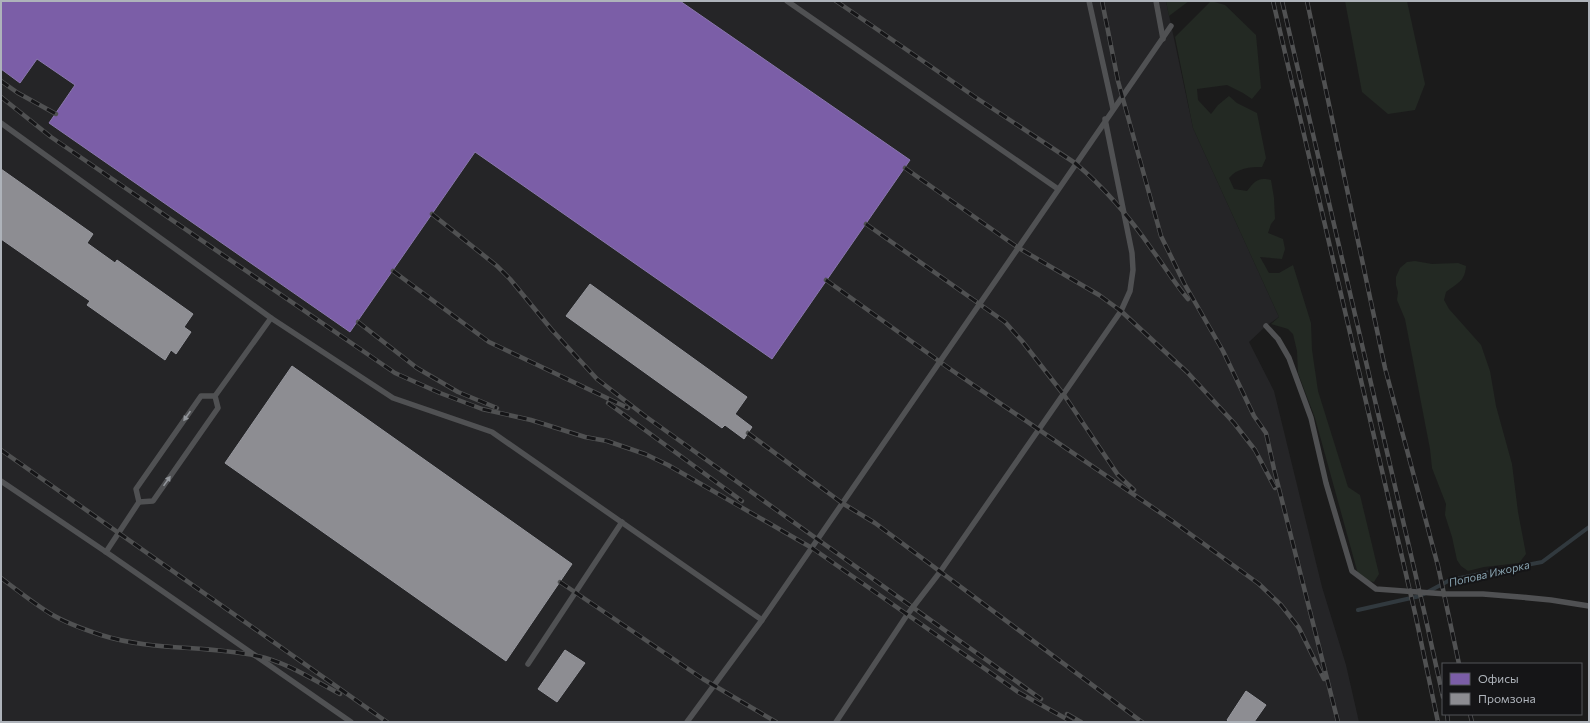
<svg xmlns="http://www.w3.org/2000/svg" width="1590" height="723" viewBox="0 0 1590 723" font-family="Commissioner,sans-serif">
	<rect width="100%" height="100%" fill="#1b1b1b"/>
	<path fill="#252527" d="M1 1H1166L1193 128 1279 317 1266 326 1249 342 1274 391 1322 587 1346 665 1359 722H1Z"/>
	<g fill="#232923">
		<path d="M1166 1H1189L1169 16Z"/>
		<path d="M1211 1 1225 5 1256 35 1261 88 1252 99 1243 93 1227 85 1197 89 1198 100 1211 114 1218 105 1229 96 1237 103 1257 113 1266 158 1262 167C1250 167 1237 168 1229 178L1234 189 1247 191C1255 181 1258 177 1271 180L1274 198 1275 219 1271 224 1268 233 1283 239 1285 249 1282 259 1260 257 1269 273H1279L1293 265 1311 323 1312 350 1318 391 1348 487 1360 495 1379 574 1374 582 1368 581 1358 574 1315 418 1298 373 1297 351 1293 334 1288 329 1271 324 1279 317 1193 128 1175 37Z"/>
		<path d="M1345 1H1407L1425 84 1415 110 1388 114 1362 92Z"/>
		<path d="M1415 261 1432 264 1458 263 1466 266C1465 282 1457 283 1446 292L1444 300 1449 309 1481 345 1490 371 1496 406 1512 464 1518 512 1526 554 1519 563 1484 567 1468 571 1461 566 1457 560 1452 537 1445 515 1446 504 1432 468 1430 449 1405 319 1397 300 1398 292 1396 285V277L1400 268 1407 262Z"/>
	</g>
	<path fill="#7b5ea7" stroke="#8a78ad" d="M1 1H680L910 160 772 359 475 152 350 332 49 123 75 85 37 59 20 83 1 69Z"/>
	<g fill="#8d8d92" stroke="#97989e">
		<path d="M1 169 93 234 87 243 115 263 117 260 193 314 184 327 191 332 176 354 171 350 165 360 87 305 90 301 1 239Z"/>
		<path d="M590 284 747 397 735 414 752 427 744 439 725 425 722 428 566 316Z"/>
		<path d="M292 366 572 564 506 661 225 463Z"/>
		<path d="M565 650 585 663 557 702 538 689Z"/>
		<path d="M1246 691 1266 705 1254 722H1229L1227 720Z"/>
	</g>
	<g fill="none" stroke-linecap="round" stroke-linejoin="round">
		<path stroke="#31393e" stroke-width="4" d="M1358 610 1420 596 1450 580 1542 562 1589 527"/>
		<g stroke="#505153" stroke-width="5.5">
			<path d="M787 1 1058 189"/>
			<path d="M1089 1 1113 109"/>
			<path d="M1156 1 1163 39"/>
			<path d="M1 123 271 318 393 398 492 432 762 620"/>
			<path d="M1266 326 1278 339 1289 358 1311 418 1326 483 1352 571 1376 589 1446 594H1483L1520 597 1551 600 1589 606"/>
			<path d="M1 481 106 552 351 722"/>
			<path d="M139 502 153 501 218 408 215 396 271 318"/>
			<path d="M106 552 139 502 136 489 201 396H215"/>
			<path d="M528 664 622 522"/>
			<path d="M687 722 762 620 1171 26"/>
			<path d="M836 722 907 615 940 572 1121 311 1130 291 1133 270 1132 253 1105 119"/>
		</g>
		<g stroke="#505152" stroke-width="4.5">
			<g id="rail">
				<path d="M836 1 975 97 1075 163C1105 188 1131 219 1153 251 1165 267 1175 284 1188 299"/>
				<path d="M1102 1 1118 81 1161 236 1184 283 1223 351 1254 416 1266 433 1274 469 1338 722"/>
				<path d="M1273 1 1415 613 1438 722"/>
				<path d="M1282 1 1424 611 1443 697"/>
				<path d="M1307 1 1385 368 1438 566 1459 664"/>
				<path d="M1 81 18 93 56 114"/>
				<path d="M1 97 51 137 395 373 440 393 482 409 531 420 585 437 607 441 645 454 668 465 812 548 1018 692 1072 722"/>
				<path d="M905 168 1017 247 1099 295 1121 311 1187 372 1234 423 1255 450 1275 488"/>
				<path d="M432 214 497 266 510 279 552 330 597 379 645 416 1041 699"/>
				<path d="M866 224 1005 322 1022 341 1064 395 1118 475 1134 490"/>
				<path d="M393 271 489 342 628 408"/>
				<path d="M826 280 950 369 1171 520 1259 584 1281 605 1299 628 1324 679"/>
				<path d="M358 322 417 368 458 392 497 408"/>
				<path d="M608 403 742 501"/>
				<path d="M748 433 842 503 875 523 1142 722"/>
				<path d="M1 450 387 722"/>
				<path d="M1 578C17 590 33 603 51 614 66 623 83 629 101 635 151 651 206 645 257 656 287 662 313 680 340 694"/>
				<path d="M560 582 703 679 776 722"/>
				<path d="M1067 714 1081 722"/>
				<path d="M1447 714 1448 722"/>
				<path d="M1470 714 1472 722"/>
			</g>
		</g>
		<use href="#rail" stroke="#151517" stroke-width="3" stroke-dasharray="9" stroke-linecap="butt"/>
	</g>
	<defs><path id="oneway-solid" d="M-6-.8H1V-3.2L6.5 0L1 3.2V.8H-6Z"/></defs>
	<g fill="#92969b">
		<use href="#oneway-solid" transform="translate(187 416) rotate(125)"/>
		<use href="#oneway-solid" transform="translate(167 481) rotate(-55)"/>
	</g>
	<g text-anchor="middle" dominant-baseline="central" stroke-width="4" stroke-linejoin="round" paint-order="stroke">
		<g font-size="11" font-style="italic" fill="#89a4b1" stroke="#151517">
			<text transform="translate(1489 573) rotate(-13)">Попова Ижорка</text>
		</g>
	</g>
	<rect width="1590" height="723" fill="none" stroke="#aeb3ba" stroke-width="4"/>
	<rect x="1442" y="663" width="140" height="52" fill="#151517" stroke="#525458"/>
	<rect x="1450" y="673" width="20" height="12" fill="#7b5ea7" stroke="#525458"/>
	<text x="1478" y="683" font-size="12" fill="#aeb3ba">Офисы</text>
	<rect x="1450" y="693" width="20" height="12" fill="#8d8d92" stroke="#525458"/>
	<text x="1478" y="703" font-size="12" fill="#aeb3ba">Промзона</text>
</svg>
